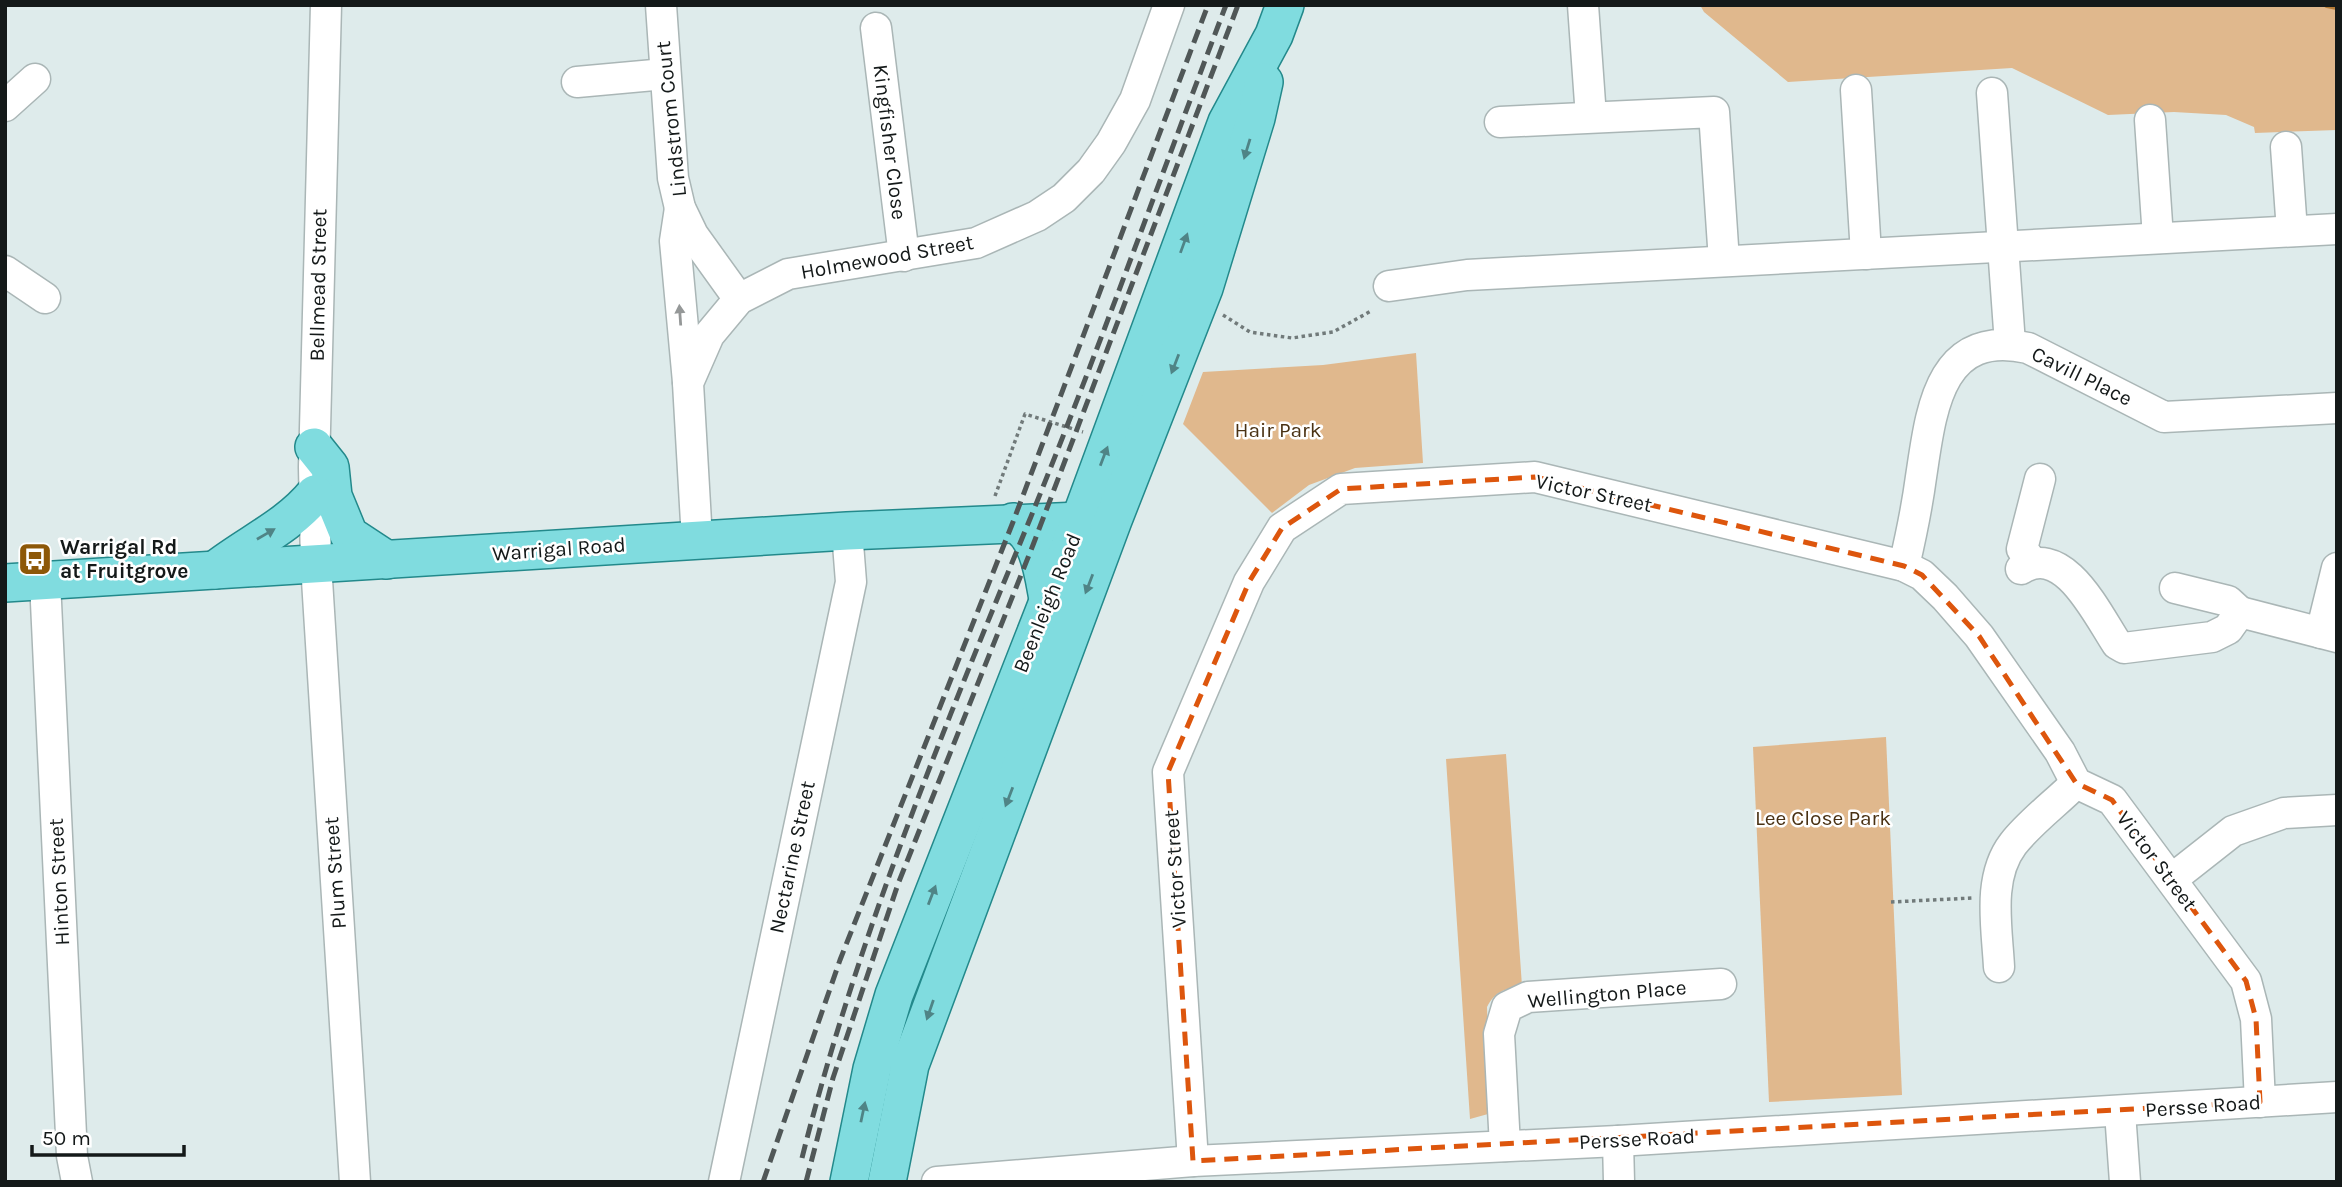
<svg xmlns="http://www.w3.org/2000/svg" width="2342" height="1187" viewBox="0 0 2342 1187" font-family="Karla,sans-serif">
	<rect width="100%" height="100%" fill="#deebeb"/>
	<g fill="#e0b88d">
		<path d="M1700 5H2337V130L2255 133 2254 127 2226 115 2174 112 2108 115 2012 68 1788 82 1704 12Z"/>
		<path d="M1416 353 1423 463 1355 468 1309 485 1272 513 1183 424 1203 372 1323 365Z"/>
		<path d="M1886 737 1902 1095 1769 1102 1753 747Z"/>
		<path d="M1506 754 1522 986C1505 989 1495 991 1487 1007L1490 1104 1488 1114 1470 1119 1446 759Z"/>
	</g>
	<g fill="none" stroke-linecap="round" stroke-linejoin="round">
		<path stroke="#b47c38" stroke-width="6" d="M2327 5 2337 7"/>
		<g stroke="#aab6b6" stroke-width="33">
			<g id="minor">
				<path d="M326 5 314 467 316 564 355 1182"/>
				<path d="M661 5 673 178 680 208 693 235 739 299"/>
				<path d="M1583 5 1591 117"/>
				<path d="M876 28 904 256"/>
				<path d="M577 82 665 74"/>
				<path d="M1856 90 1866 254"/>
				<path d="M1992 93 2010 344"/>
				<path d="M5 106 35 79"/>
				<path d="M2150 120 2158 238"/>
				<path d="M1500 122 1714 112 1724 261"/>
				<path d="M2286 147 2292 231"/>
				<path d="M680 208 675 241 688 382"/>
				<path d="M5 271 45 298"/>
				<path d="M1389 286 1467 275 2337 229"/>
				<path d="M697 540 688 383 709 335 739 299 788 274 976 243 1037 216 1064 198 1091 171 1111 143 1135 100 1169 5"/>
				<path d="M2032 562 2022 549 2040 479"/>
				<path d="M1904 566C1911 536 1917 507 1921 477 1931 412 1938 328 2028 348L2164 417 2337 408"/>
				<path d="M2021 569C2064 542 2097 614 2117 644L2124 648 2212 637 2228 629 2240 612 2337 637"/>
				<path d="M45 581 72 1156 77 1182"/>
				<path d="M2175 588 2228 601 2240 612"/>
				<path d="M2321 633 2337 568"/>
				<path d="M2172 879 2233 831 2284 813 2337 810"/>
				<path d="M1999 967C1997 927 1987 878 2013 844 2030 822 2056 803 2076 783"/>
				<path d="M2120 1112 2125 1182"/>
				<path d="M1618 1141 1619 1182"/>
				<path d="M1505 1146 1499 1034 1507 1007 1528 997 1721 984"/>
				<path d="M1193 1161 1168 772 1249 582 1282 528 1341 489 1535 477 1904 566 1922 575 1945 597 1979 636 2060 752 2076 783 2112 800 2246 981 2256 1019 2260 1102"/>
				<path d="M724 1182 851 582 847 531"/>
				<path d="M937 1182 1193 1161 1618 1141 2337 1097"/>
			</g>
		</g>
		<g stroke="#23898b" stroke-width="40">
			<g id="major">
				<path d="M314 447 330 467 333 496 349 535 387 560"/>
				<path d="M1013 522C1039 536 1043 572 1048 599"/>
				<path d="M215 570C248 544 288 527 315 494"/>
				<path d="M5 583 847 531 1102 520"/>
				<path d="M849 1182 872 1069 894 995 1080 520 1227 122 1274 35 1285 5"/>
				<path d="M887 1182 910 1065 1113 520 1204 288 1256 118 1264 82"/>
			</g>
		</g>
		<g stroke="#717a7a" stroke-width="3.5" stroke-dasharray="3.5 3.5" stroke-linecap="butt">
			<path d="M1223 315 1250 332 1292 338 1333 332 1371 311"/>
			<path d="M995 496 1025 414 1083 432"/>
			<path d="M1891 902 1972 898"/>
		</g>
		<use href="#minor" stroke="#fff" stroke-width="30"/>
		<use href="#major" stroke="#80dcdf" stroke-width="37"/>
		<g stroke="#505757" stroke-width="5" stroke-dasharray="14 7" stroke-linecap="butt">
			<path d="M802 1158C857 938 944 728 1030 519 1099 349 1161 176 1226 5"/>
			<path d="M763 1182 840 960 1013 522 1208 5"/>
			<path d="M806 1182 833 1078 898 884 1033 545 1238 5"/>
		</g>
	</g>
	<defs><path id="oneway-solid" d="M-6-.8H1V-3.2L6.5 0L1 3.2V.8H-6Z" transform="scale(1.75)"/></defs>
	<g fill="#4f8486">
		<use href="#oneway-solid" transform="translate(1247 149) rotate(107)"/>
		<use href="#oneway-solid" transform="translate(1184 243) rotate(-70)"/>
		<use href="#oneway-solid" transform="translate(1175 364) rotate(111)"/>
		<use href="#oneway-solid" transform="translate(1104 456) rotate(-69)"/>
		<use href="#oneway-solid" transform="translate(266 534) rotate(-30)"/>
		<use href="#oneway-solid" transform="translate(1089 584) rotate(111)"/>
		<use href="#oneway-solid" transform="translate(1009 797) rotate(111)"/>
		<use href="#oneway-solid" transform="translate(932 895) rotate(-69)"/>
		<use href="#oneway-solid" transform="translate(930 1010) rotate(109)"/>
		<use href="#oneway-solid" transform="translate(863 1112) rotate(-78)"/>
	</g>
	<use fill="#959898" href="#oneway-solid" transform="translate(680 315) rotate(-94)"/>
	<path fill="none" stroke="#dd560d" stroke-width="5" stroke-dasharray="14 9" stroke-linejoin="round" d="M1535 477 1904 566 1922 575 1979 636 2076 783 2112 800 2246 981 2256 1019 2260 1102 1193 1161 1168 772 1249 582 1282 528 1341 489Z"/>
	<defs>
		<g id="bus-square" transform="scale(1.75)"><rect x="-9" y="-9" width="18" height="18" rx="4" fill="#8d5808" stroke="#fff"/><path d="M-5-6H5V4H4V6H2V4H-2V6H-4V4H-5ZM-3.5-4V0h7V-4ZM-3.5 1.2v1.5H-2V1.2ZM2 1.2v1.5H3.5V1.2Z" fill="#fff"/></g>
	</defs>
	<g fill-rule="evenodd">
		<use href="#bus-square" x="35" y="559"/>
	</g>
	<g text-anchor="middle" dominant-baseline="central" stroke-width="5" stroke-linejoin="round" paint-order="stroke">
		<g font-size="21" fill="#141919" stroke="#fff">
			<text transform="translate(671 119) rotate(-96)">Lindstrom Court</text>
			<text transform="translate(890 142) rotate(83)">Kingfisher Close</text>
			<text transform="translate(887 257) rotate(-10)">Holmewood Street</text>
			<text transform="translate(318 285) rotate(-89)">Bellmead Street</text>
			<text transform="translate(2082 376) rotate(26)">Cavill Place</text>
			<text transform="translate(1594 493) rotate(12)">Victor Street</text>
			<text transform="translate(559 549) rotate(-4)">Warrigal Road</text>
			<text transform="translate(1047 603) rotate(-68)">Beenleigh Road</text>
			<text transform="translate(792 857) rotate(-78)">Nectarine Street</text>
			<text transform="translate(2157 861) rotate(53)">Victor Street</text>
			<text transform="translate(1175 869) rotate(-94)">Victor Street</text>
			<text transform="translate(335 873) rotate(-94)">Plum Street</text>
			<text transform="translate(59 882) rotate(-93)">Hinton Street</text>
			<text transform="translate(1607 994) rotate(-5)">Wellington Place</text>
			<text transform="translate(2203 1106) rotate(-4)">Persse Road</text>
			<text transform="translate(1637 1139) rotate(-3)">Persse Road</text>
		</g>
		<g font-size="21" fill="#493113" stroke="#fff">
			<text x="1278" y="430">Hair Park</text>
			<text x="1823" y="818">Lee Close Park</text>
		</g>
		<g font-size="21" font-weight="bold" fill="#141919" stroke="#fff" text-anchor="start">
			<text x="60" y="547">Warrigal Rd<tspan x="60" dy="24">at Fruitgrove</tspan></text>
		</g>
	</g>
	<rect width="2342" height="1187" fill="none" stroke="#141919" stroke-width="14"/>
	<path d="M32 1145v10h152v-10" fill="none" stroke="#141919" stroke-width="3.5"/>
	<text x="42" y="1145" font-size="21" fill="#141919" stroke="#ffffff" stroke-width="5" paint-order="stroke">50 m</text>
</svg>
